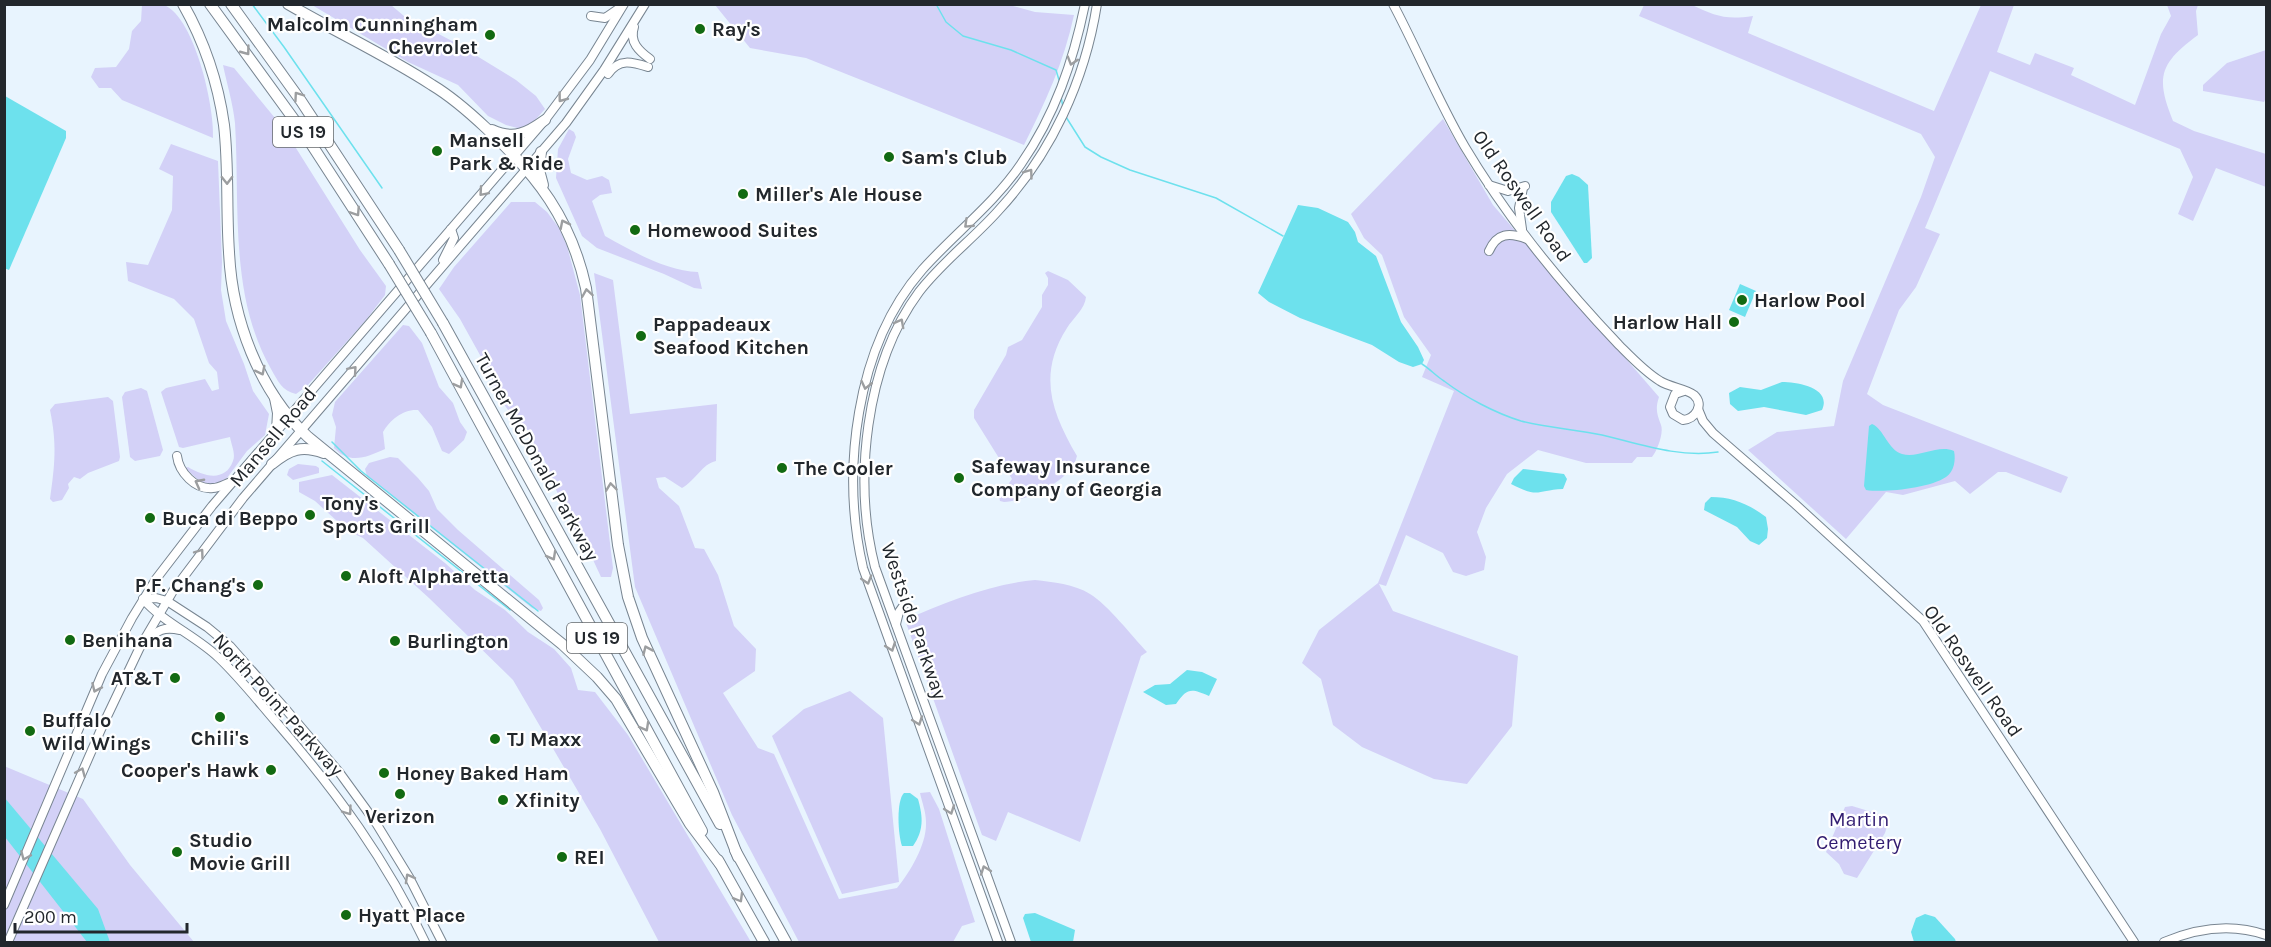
<svg xmlns="http://www.w3.org/2000/svg" width="2271" height="947" viewBox="0 0 2271 947" font-family="Karla,sans-serif">
	<rect width="100%" height="100%" fill="#e8f4fe"/>
	<g fill="#d3d1f7">
		<path d="M1012 4 1013 6 1035 12 1074 15C1064 62 1045 103 1024 145L806 58 750 48 715 5Z"/>
		<path d="M1690 4C1716 16 1724 20 1753 16L1748 33 1934 111 1981 5H2014L1997 52 2030 65 2035 53 2074 68 2071 75 2135 105 2161 34 2171 16 2167 5H2198L2196 11 2198 35C2160 63 2155 77 2173 121L2194 131 2266 154V187L2216 168 2193 221 2178 214 2193 177 2180 149 1990 71 1925 228 1940 234 1916 287 1899 310 1867 394 1883 405 2068 477 2061 493 2006 472H1998L1970 494 1955 481 1903 495 1886 492 1846 539 1748 450 1777 432 1834 426 1843 381 1921 197 1935 157 1921 134 1639 16 1644 5Z"/>
		<path d="M142 5C147 4 155 3 161 4 194 12 215 108 213 138L122 100 111 88H99L91 77 95 68 116 67 129 49 132 31 141 21Z"/>
		<path d="M312 5H391L404 16 454 42 516 80 536 96 545 109 529 127 521 129 506 125 488 116 458 85 408 62Z"/>
		<path d="M2266 50V98L2264 102 2203 91V85L2227 63Z"/>
		<path d="M223 65 234 68 284 129 360 250 386 286 385 295 366 320 307 386 296 394C282 391 278 381 271 369 229 295 240 206 235 123 233 104 227 84 223 65Z"/>
		<path d="M1443 119 1493 205 1659 397C1655 409 1657 414 1661 425 1664 433 1657 451 1652 457H1637L1632 463H1586L1538 450 1507 474 1486 508 1477 532 1486 557 1484 570 1466 576 1453 572 1443 553 1406 535 1386 586 1379 584 1393 611 1518 656 1512 726 1467 784 1434 779 1362 747 1333 725 1321 679 1302 663 1319 630 1378 583 1454 391 1422 377 1431 355 1404 317 1382 255 1364 238 1351 214Z"/>
		<path d="M569 129 574 132 576 137 568 159 571 173 587 180 602 176 609 180 612 193 600 195 592 201 605 236C632 251 666 271 698 272L702 289 694 288 664 274 597 248 582 236 556 178 558 149Z"/>
		<path d="M171 144 218 161 222 262 221 290 226 321 244 364 253 391 269 414 265 435 247 451 227 478 220 483 205 486 185 468 188 467C203 476 225 483 233 461 236 454 231 444 230 437L183 448 179 447 161 392 166 388 205 379 212 391 219 389 217 372 209 363 194 319 174 299 128 281 126 262 148 265 172 210 173 176 159 169Z"/>
		<path d="M511 202H535L547 212 559 228 567 246 580 295 613 568 611 577H601L588 549 575 531 572 519 562 498 557 492 544 459 535 448 531 433 514 418 497 395 490 373 460 319 439 289 454 267Z"/>
		<path d="M1048 271 1068 280 1086 297C1085 309 1073 318 1067 328 1037 375 1052 413 1077 456 1071 481 1028 501 1004 502L1000 501 999 497 1012 479 974 418V410L1006 355 1008 347 1022 340 1042 307V295L1048 285V278L1045 273Z"/>
		<path d="M594 273 613 280 630 414 717 404 716 461C702 464 696 480 682 488L665 477 656 478 659 488 679 506 695 548 704 549 718 575 734 626 756 649 755 671 723 693 758 748 774 754 839 899 897 888C910 872 927 844 926 822 926 812 922 802 920 793L930 792 939 809 975 922 962 926 953 942H799L732 815 635 587Z"/>
		<path d="M403 325 409 326 422 343 439 387 453 403 460 422 467 432 464 440 449 454 442 451 432 427 418 410C403 409 390 420 383 432L385 449C367 457 350 465 334 448L336 427 332 415 335 402Z"/>
		<path d="M141 388 147 391 163 450 160 456 135 461 130 457 122 397 125 392Z"/>
		<path d="M108 397 113 401 120 457 119 461 88 473 80 479 74 477 68 484 69 488 62 500 53 502 50 499C55 464 57 444 50 410L55 404Z"/>
		<path d="M390 457 398 458 418 478 429 491 437 509 458 530 539 600 543 608 541 611 532 608 367 476 365 469 369 463Z"/>
		<path d="M298 464 316 466 319 468V473L293 480 287 475 289 469Z"/>
		<path d="M332 475 445 563 475 590 505 610 528 632 554 649 571 668 578 690 595 692 628 735 751 942H659L600 829 513 680 429 598 363 538 348 531 315 501 299 492V482Z"/>
		<path d="M1035 580C1053 582 1074 584 1090 594 1108 605 1132 636 1147 652L1141 656 1080 842 1008 812 996 841 982 835 905 620C945 602 991 584 1035 580Z"/>
		<path d="M850 691 883 718 899 882 842 894 772 736 804 709Z"/>
		<path d="M4 766 83 799 130 865 194 942H5Z"/>
		<path d="M1852 806 1885 816 1888 823 1885 833 1857 878 1844 874 1839 864 1826 852 1845 807Z"/>
	</g>
	<g fill="#6de1ed">
		<path d="M5 96 66 131V138L9 270 4 268Z"/>
		<path d="M1572 174 1579 177 1588 185 1592 258 1587 263H1584L1551 212V202L1566 176Z"/>
		<path d="M1298 205 1318 208 1348 222 1355 232 1358 242 1376 256 1401 322 1418 347 1424 360 1422 364 1413 367 1399 362 1372 345 1300 318 1269 302 1258 293Z"/>
		<path d="M1740 284 1756 291 1745 317 1729 310Z"/>
		<path d="M1782 382C1798 382 1832 388 1822 410L1806 415 1764 407 1738 411 1730 404 1729 393 1740 387 1761 390Z"/>
		<path d="M1872 424C1884 429 1888 450 1902 454 1918 459 1937 444 1954 451 1956 460 1954 472 1946 477 1930 488 1885 493 1866 490L1864 486 1869 426Z"/>
		<path d="M1523 469 1564 474 1567 479 1563 489C1536 490 1540 499 1511 484L1514 478Z"/>
		<path d="M1711 497C1732 497 1749 504 1766 517L1768 529 1767 538 1759 545 1750 541 1737 527 1704 510 1705 503Z"/>
		<path d="M1187 670 1202 672 1217 679 1209 696C1191 688 1187 688 1176 704L1166 705 1143 692 1155 685 1170 684Z"/>
		<path d="M904 793H910L918 799C923 817 924 830 913 846H902C898 835 896 801 904 793Z"/>
		<path d="M4 797 98 909 110 942H87L5 837Z"/>
		<path d="M1035 913 1075 930 1073 942H1031L1023 918 1025 914Z"/>
		<path d="M1925 914 1935 917 1955 939 1956 942H1914L1911 932 1916 918Z"/>
	</g>
	<g fill="none" stroke-linecap="round" stroke-linejoin="round">
		<g stroke="#6de1ed" stroke-width="1.5">
			<path d="M252 4 284 47 382 188"/>
			<path d="M936 4 946 22 963 36 1011 50 1056 70 1059 80"/>
			<path d="M1061 97 1063 107"/>
			<path d="M1066 117 1085 147 1101 157 1130 170 1216 198 1283 236"/>
			<path d="M1422 364C1430 369 1436 376 1444 381 1465 397 1495 413 1521 421 1547 428 1575 429 1602 435 1640 444 1679 458 1718 452"/>
			<path d="M332 442 361 471 538 611"/>
			<path d="M322 461 510 610"/>
		</g>
		<g stroke="#788591" stroke-width="10">
			<g id="secondary">
				<path d="M1393 4C1418 51 1438 101 1465 147 1508 219 1561 284 1619 345 1631 357 1645 372 1660 381 1669 387 1687 389 1694 395 1705 405 1695 419 1683 420L1673 414 1670 407 1675 394 1684 391"/>
				<path d="M591 16 605 18 618 9"/>
				<path d="M634 27C629 42 639 51 650 59"/>
				<path d="M608 74C619 58 632 62 648 67"/>
				<path d="M1489 185 1508 191 1525 186"/>
				<path d="M1522 229 1519 208 1523 188"/>
				<path d="M1489 251C1497 233 1509 232 1527 239"/>
				<path d="M443 260 454 238 451 229"/>
				<path d="M1698 409 1703 421 1713 433 1795 504 1923 621 2134 942"/>
				<path d="M177 456C179 472 195 490 213 488 219 488 225 484 231 482"/>
				<path d="M143 599 156 598 167 601 207 627 230 646 283 706 339 772 376 823 409 877 442 942"/>
				<path d="M143 599C164 623 196 636 219 658 240 678 258 701 277 723 336 791 387 861 425 942"/>
				<path d="M896 624 899 612 904 605"/>
				<path d="M148 642C156 629 165 627 180 630"/>
				<path d="M4 905 102 674 132 618 156 579 212 506 545 120 590 60 624 4"/>
				<path d="M8 942 102 727 140 647 173 591 243 498 566 123 604 70 645 4"/>
				<path d="M998 942 863 568C841 472 855 347 922 270 954 234 994 204 1021 164 1055 115 1073 62 1085 4"/>
				<path d="M1011 942 875 567C853 481 865 365 919 292 942 262 973 239 998 211 1051 154 1085 81 1097 4"/>
				<path d="M2164 942C2197 928 2232 923 2266 935"/>
			</g>
		</g>
		<g stroke="#788591" stroke-width="12">
			<g id="highway">
				<path d="M183 4C204 41 218 82 224 125 229 167 226 210 229 252 232 319 259 391 308 437L562 644 597 677 616 699 690 824 720 864"/>
				<path d="M210 4 306 136 389 264"/>
				<path d="M231 4 301 101 399 250"/>
				<path d="M288 4C336 32 386 55 432 85 452 97 469 112 486 128 537 175 571 219 586 288L618 545 628 597 642 638 713 792 738 857"/>
				<path d="M492 130C514 140 527 133 545 120"/>
				<path d="M541 152 539 170 543 185"/>
				<path d="M443 323 720 824"/>
				<path d="M431 333 702 831"/>
				<path d="M275 398 278 413 277 431"/>
				<path d="M272 464C290 449 302 445 324 453"/>
				<path d="M735 850 786 942"/>
				<path d="M718 860 764 942"/>
			</g>
		</g>
		<use href="#secondary" stroke="#fff" stroke-width="8"/>
		<use href="#highway" stroke="#fff" stroke-width="10"/>
		<g stroke="#788591" stroke-width="12" stroke-linecap="butt">
			<g id="highway-bridge">
				<path d="M399 250 443 323"/>
				<path d="M389 264 431 333"/>
			</g>
		</g>
		<use href="#highway-bridge" stroke="#fff" stroke-width="10"/>
	</g>
	<defs><path id="oneway-chevron" d="M-2-3.5L2.5 0L-2 3.5" fill="none" stroke-width="1.6" stroke-linecap="round" stroke-linejoin="round" transform="scale(1.5)"/></defs>
	<g stroke="#9c9ea0">
		<use href="#oneway-chevron" transform="translate(246 51) rotate(53)"/>
		<use href="#oneway-chevron" transform="translate(1072 61) rotate(107)"/>
		<use href="#oneway-chevron" transform="translate(298 96) rotate(-125)"/>
		<use href="#oneway-chevron" transform="translate(562 98) rotate(127)"/>
		<use href="#oneway-chevron" transform="translate(1029 173) rotate(-54)"/>
		<use href="#oneway-chevron" transform="translate(227 180) rotate(89)"/>
		<use href="#oneway-chevron" transform="translate(483 192) rotate(131)"/>
		<use href="#oneway-chevron" transform="translate(356 212) rotate(57)"/>
		<use href="#oneway-chevron" transform="translate(564 224) rotate(-117)"/>
		<use href="#oneway-chevron" transform="translate(968 224) rotate(136)"/>
		<use href="#oneway-chevron" transform="translate(587 293) rotate(-99)"/>
		<use href="#oneway-chevron" transform="translate(900 323) rotate(-62)"/>
		<use href="#oneway-chevron" transform="translate(353 370) rotate(-49)"/>
		<use href="#oneway-chevron" transform="translate(261 371) rotate(63)"/>
		<use href="#oneway-chevron" transform="translate(459 384) rotate(61)"/>
		<use href="#oneway-chevron" transform="translate(866 385) rotate(103)"/>
		<use href="#oneway-chevron" transform="translate(199 483) rotate(-152)"/>
		<use href="#oneway-chevron" transform="translate(611 487) rotate(-97)"/>
		<use href="#oneway-chevron" transform="translate(200 553) rotate(-54)"/>
		<use href="#oneway-chevron" transform="translate(552 556) rotate(61)"/>
		<use href="#oneway-chevron" transform="translate(867 580) rotate(73)"/>
		<use href="#oneway-chevron" transform="translate(891 647) rotate(70)"/>
		<use href="#oneway-chevron" transform="translate(647 650) rotate(-114)"/>
		<use href="#oneway-chevron" transform="translate(96 688) rotate(114)"/>
		<use href="#oneway-chevron" transform="translate(918 721) rotate(70)"/>
		<use href="#oneway-chevron" transform="translate(645 727) rotate(61)"/>
		<use href="#oneway-chevron" transform="translate(81 772) rotate(-67)"/>
		<use href="#oneway-chevron" transform="translate(950 810) rotate(70)"/>
		<use href="#oneway-chevron" transform="translate(348 811) rotate(54)"/>
		<use href="#oneway-chevron" transform="translate(25 856) rotate(113)"/>
		<use href="#oneway-chevron" transform="translate(985 870) rotate(-110)"/>
		<use href="#oneway-chevron" transform="translate(409 878) rotate(-119)"/>
		<use href="#oneway-chevron" transform="translate(739 898) rotate(60)"/>
	</g>
	<g fill="#126a12" stroke="#fff" stroke-width="2">
		<circle cx="700" cy="29" r="6"/>
		<circle cx="490" cy="35" r="6"/>
		<circle cx="437" cy="151" r="6"/>
		<circle cx="889" cy="157" r="6"/>
		<circle cx="743" cy="194" r="6"/>
		<circle cx="635" cy="230" r="6"/>
		<circle cx="1742" cy="300" r="6"/>
		<circle cx="1734" cy="322" r="6"/>
		<circle cx="641" cy="336" r="6"/>
		<circle cx="782" cy="468" r="6"/>
		<circle cx="959" cy="478" r="6"/>
		<circle cx="310" cy="515" r="6"/>
		<circle cx="150" cy="518" r="6"/>
		<circle cx="346" cy="576" r="6"/>
		<circle cx="258" cy="585" r="6"/>
		<circle cx="70" cy="640" r="6"/>
		<circle cx="395" cy="641" r="6"/>
		<circle cx="175" cy="678" r="6"/>
		<circle cx="220" cy="717" r="6"/>
		<circle cx="30" cy="731" r="6"/>
		<circle cx="495" cy="739" r="6"/>
		<circle cx="271" cy="770" r="6"/>
		<circle cx="384" cy="773" r="6"/>
		<circle cx="400" cy="794" r="6"/>
		<circle cx="503" cy="800" r="6"/>
		<circle cx="177" cy="852" r="6"/>
		<circle cx="562" cy="857" r="6"/>
		<circle cx="346" cy="915" r="6"/>
	</g>
	<g text-anchor="middle" dominant-baseline="central" stroke-width="4.5" stroke-linejoin="round" paint-order="stroke">
		<g fill="#fff" stroke="#64686b" stroke-width="1.5">
			<rect x="273" y="117" width="60" height="30" rx="4.5"/>
			<rect x="567" y="623" width="60" height="30" rx="4.5"/>
		</g>
		<g font-size="18" font-weight="bold" fill="#22272c">
			<text x="303" y="132">US 19</text>
			<text x="597" y="638">US 19</text>
		</g>
		<g font-size="20" font-weight="bold" fill="#22272c" stroke="#fff" text-anchor="start">
			<text x="478" y="24" text-anchor="end">Malcolm Cunningham<tspan x="478" dy="23">Chevrolet</tspan></text>
			<text x="712" y="29">Ray's</text>
			<text x="449" y="140">Mansell<tspan x="449" dy="23">Park &amp; Ride</tspan></text>
			<text x="901" y="157">Sam's Club</text>
			<text x="755" y="194">Miller's Ale House</text>
			<text x="647" y="230">Homewood Suites</text>
			<text x="1754" y="300">Harlow Pool</text>
			<text x="1722" y="322" text-anchor="end">Harlow Hall</text>
			<text x="653" y="324">Pappadeaux<tspan x="653" dy="23">Seafood Kitchen</tspan></text>
			<text x="971" y="466">Safeway Insurance<tspan x="971" dy="23">Company of Georgia</tspan></text>
			<text x="794" y="468">The Cooler</text>
			<text x="322" y="503">Tony's<tspan x="322" dy="23">Sports Grill</tspan></text>
			<text x="162" y="518">Buca di Beppo</text>
			<text x="358" y="576">Aloft Alpharetta</text>
			<text x="246" y="585" text-anchor="end">P.F. Chang's</text>
			<text x="82" y="640">Benihana</text>
			<text x="407" y="641">Burlington</text>
			<text x="163" y="678" text-anchor="end">AT&amp;T</text>
			<text x="42" y="720">Buffalo<tspan x="42" dy="23">Wild Wings</tspan></text>
			<text x="220" y="738" text-anchor="middle">Chili's</text>
			<text x="507" y="739">TJ Maxx</text>
			<text x="259" y="770" text-anchor="end">Cooper's Hawk</text>
			<text x="396" y="773">Honey Baked Ham</text>
			<text x="515" y="800">Xfinity</text>
			<text x="400" y="816" text-anchor="middle">Verizon</text>
			<text x="189" y="840">Studio<tspan x="189" dy="23">Movie Grill</tspan></text>
			<text x="574" y="857">REI</text>
			<text x="358" y="915">Hyatt Place</text>
		</g>
		<g font-size="20" fill="#22272c" stroke="#fff">
			<text transform="translate(1522 196) rotate(55)">Old Roswell Road</text>
			<text transform="translate(273 437) rotate(-50)">Mansell Road</text>
			<text transform="translate(537 457) rotate(61)">Turner McDonald Parkway</text>
			<text transform="translate(914 621) rotate(71)">Westside Parkway</text>
			<text transform="translate(1973 671) rotate(55)">Old Roswell Road</text>
			<text transform="translate(278 705) rotate(48)">North Point Parkway</text>
		</g>
		<g font-size="20" fill="#321d71" stroke="#fff">
			<text x="1859" y="819">Martin<tspan x="1859" dy="23">Cemetery</tspan></text>
		</g>
	</g>
	<rect width="2271" height="947" fill="none" stroke="#22272c" stroke-width="12"/>
	<path d="M15 923v9h172v-9" fill="none" stroke="#22272c" stroke-width="3"/>
	<text x="24" y="923" font-size="18" fill="#22272c" stroke="#ffffff" stroke-width="4.5" paint-order="stroke">200 m</text>
</svg>
